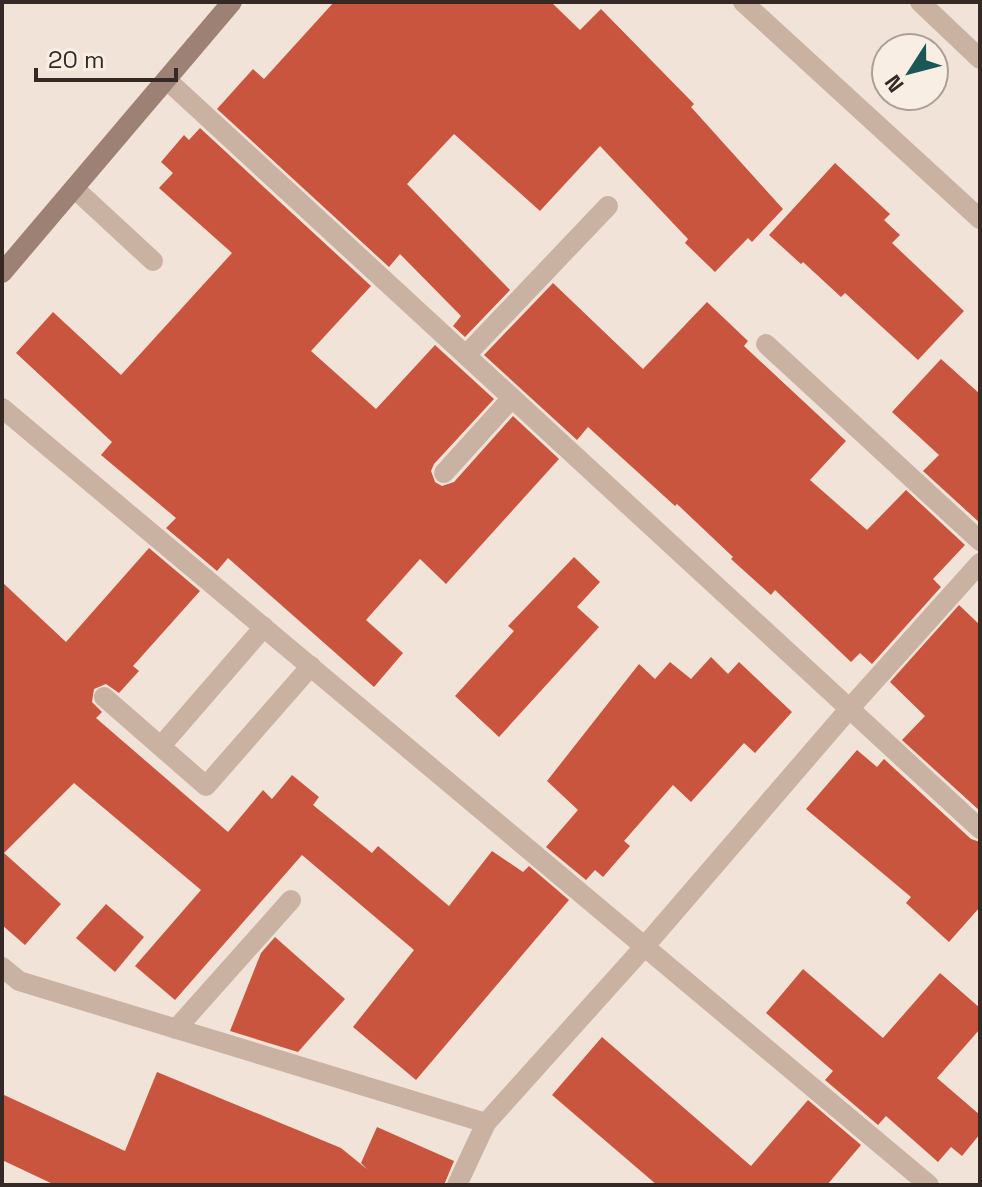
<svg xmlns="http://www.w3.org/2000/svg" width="982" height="1187" viewBox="0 0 982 1187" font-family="'Space Grotesk',sans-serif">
	<rect width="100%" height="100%" fill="#f2e3d8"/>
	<g fill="#ca553e">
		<path d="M334 2H551L580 30 601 9 694 104 691 107 783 209 752 242 748 238 715 272 685 243 688 239 600 146 540 211 454 134 407 184 510 290 465 337 453 326 461 316 400 254 389 267 217 109 253 69 264 79Z"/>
		<path d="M200 128 371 286 311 351 376 409 435 345 494 399 434 464 431 471 435 482 442 486 454 482 513 416 559 459 446 584 420 559 366 620 403 653 374 687 228 558 217 571 166 528 176 518 101 455 112 442 16 353 53 312 121 375 232 253 159 188 173 173 161 162 184 135 189 140Z"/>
		<path d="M835 163 890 214 884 220 900 235 892 243 964 311 918 360 845 293 841 297 803 262 801 264 769 235Z"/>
		<path d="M553 283 643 369 707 302 748 341 744 346 846 441 810 480 867 530 906 490 965 545 933 579 941 587 872 664 860 653 851 662 775 590 771 595 731 559 733 557 677 504 675 506 588 427 577 440 484 355Z"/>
		<path d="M941 359 980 394V523L923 471 939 455 892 412Z"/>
		<path d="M149 548 200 591 133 666 139 671 119 693 106 684 94 689 92 702 102 712 96 718 228 832 263 790 272 799 292 775 319 797 313 805 372 853 378 846 449 906 492 851 523 872 529 866 569 900 416 1080 353 1027 414 950 302 855 175 1000 135 966 201 890 74 783 4 853 61 904 25 945 2 925V582L66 642Z"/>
		<path d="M574 557 600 582 577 607 599 627 499 737 455 696 514 631 508 626Z"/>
		<path d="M959 605 980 625V811L902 740 925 716 890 682Z"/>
		<path d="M711 657 728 674 739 662 792 712 755 753 744 743 691 802 673 785 624 841 630 846 603 877 595 870 586 880 546 847 578 810 547 781 639 664 655 679 670 662 691 679Z"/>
		<path d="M857 750 877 767 884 759 971 839 980 842V907L949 942 906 903 911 897 806 809Z"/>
		<path d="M106 904 144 937 115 972 76 938Z"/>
		<path d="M275 937 345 999 298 1052 230 1031 261 953Z"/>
		<path d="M803 969 883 1038 940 973 980 1008V1029L937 1078 980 1115V1134L962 1156 951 1147 938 1162 886 1116 878 1125 825 1080 833 1071 766 1013Z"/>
		<path d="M602 1037 751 1166 808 1100 861 1145 827 1185H657L552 1095Z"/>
		<path d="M157 1072 341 1148 368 1170 361 1163 377 1127 454 1161 444 1185H55L2 1160V1094L125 1151Z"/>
	</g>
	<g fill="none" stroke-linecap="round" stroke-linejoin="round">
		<g stroke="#cab2a3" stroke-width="20">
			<path d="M74 188 153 261"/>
			<path d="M766 344 980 541"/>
			<path d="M466 355 608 206"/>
			<path d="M444 473 512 398"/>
			<path d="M104 697 206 786 311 666"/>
			<path d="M161 746 264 627"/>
			<path d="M176 1029 291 900"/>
		</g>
		<g stroke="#cab2a3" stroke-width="20">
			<path d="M743 2 980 219"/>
			<path d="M920 2 980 59"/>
			<path d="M167 80 980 829"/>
			<path d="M2 408 929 1185"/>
			<path d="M2 967 19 981 486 1123"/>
			<path d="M457 1185 486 1123 645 946 850 708 980 563"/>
		</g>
		<path stroke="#9d8175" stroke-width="20" d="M2 273 232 2"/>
	</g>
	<rect width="982" height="1187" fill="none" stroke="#352926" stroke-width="8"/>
	<g transform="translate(910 72) rotate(234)"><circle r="38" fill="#f9eee4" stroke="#ab9f98" stroke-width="2"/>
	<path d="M0-6L14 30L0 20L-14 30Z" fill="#1a5756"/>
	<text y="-12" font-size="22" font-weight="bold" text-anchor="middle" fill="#352926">N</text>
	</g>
	<path d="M36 68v12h140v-12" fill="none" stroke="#352926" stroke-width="4"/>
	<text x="48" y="68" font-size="24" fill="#352926" stroke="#f9eee4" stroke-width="6" paint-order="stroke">20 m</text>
</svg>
